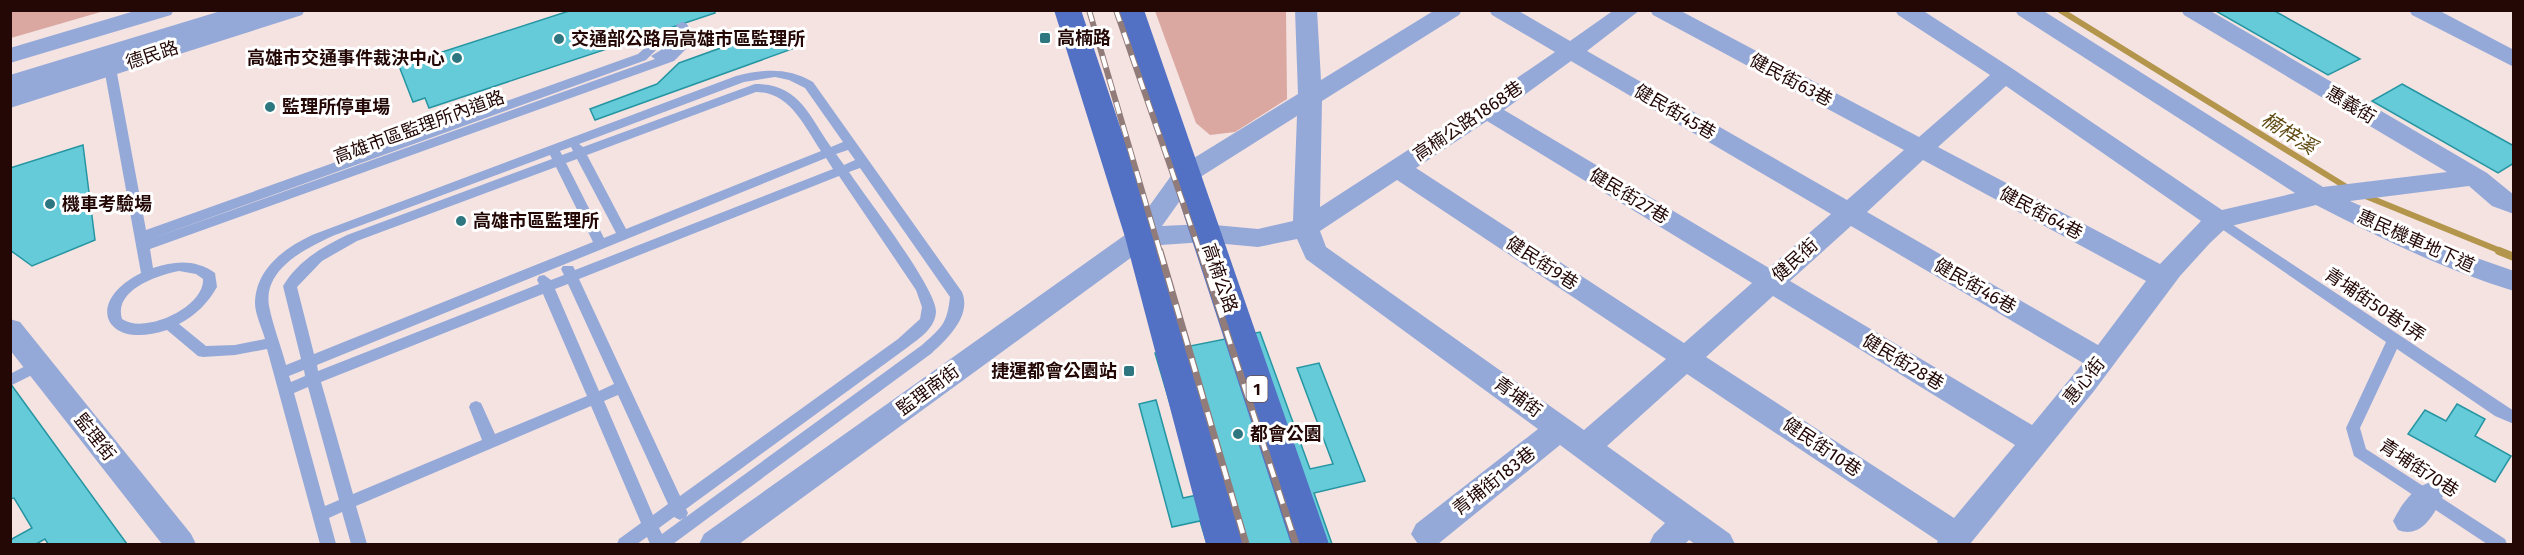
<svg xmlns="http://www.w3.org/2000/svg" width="2524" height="555" viewBox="0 0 2524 555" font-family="'Fira Sans','Noto Sans TC',sans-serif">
	<rect width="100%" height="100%" fill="#f4e3e1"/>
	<g fill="#daa7a1">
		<path d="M11 10H104V11L11 38Z"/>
		<path d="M1155 11H1286L1287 99 1235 132 1210 135 1196 123Z"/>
	</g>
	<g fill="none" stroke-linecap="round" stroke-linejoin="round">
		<g stroke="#b4954c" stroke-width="6">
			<path d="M2060 10 2348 188"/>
			<path d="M2363 195 2503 252"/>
		</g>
		<path stroke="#b4954c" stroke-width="8" d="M2499 251 2514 257"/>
	</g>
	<g fill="#66cbd9" stroke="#2695a2" stroke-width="1.5">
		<path d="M572 10H714L715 13 429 108 425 98 413 102 399 66Z"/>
		<path d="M2214 10H2273L2360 59 2328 75Z"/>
		<path d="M776 28 792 49 595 120 590 109 657 84 679 63Z"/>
		<path d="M2402 84 2514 146V163L2498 173 2372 101Z"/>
		<path d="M83 145 95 240 32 266 10 250V168Z"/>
		<path d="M1260 332 1310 469 1333 464 1297 368 1319 363 1365 481 1314 493 1332 544H1207L1200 521 1172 527 1139 404 1156 400 1183 498 1197 495 1155 353Z"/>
		<path d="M10 383 127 544H48L45 539 36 544H10V540L32 528 14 498 10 499Z"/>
		<path d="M2457 404 2485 419 2475 436 2511 456 2495 482 2408 434 2425 410 2446 421Z"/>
	</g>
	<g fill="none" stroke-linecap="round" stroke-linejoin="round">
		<g fill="#95a9d8" fill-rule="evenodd">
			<path d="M682 22 686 23 694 34 688 47 674 61 150 249 153 268C175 261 195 259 215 273L217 287C208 303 196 315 179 324L206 346 235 345 265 339C262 328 255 314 255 303 256 268 285 248 312 235L736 76C763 69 788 67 813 82L962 292C972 316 947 339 932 353L673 544H650L647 537 637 544H617L619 539 641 523 591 406 356 506 367 544H351L342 512 329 518 336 544H320L267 349 235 355 203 357 198 356 167 330C105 351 83 302 141 273L104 68 106 65H114L116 68 146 230 638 54 646 47 640 37 642 35H650L658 48 646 60 148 240 655 59 651 56 661 50 664 43 657 31 659 29 663 28 667 29 676 43 672 50 679 44 682 34 676 25ZM775 77 789 80 805 88 843 142 831 147C808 114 799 84 755 84L583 147 579 144 744 82ZM756 92C790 92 804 126 821 151L626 229 587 155ZM571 147 573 151 562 155 560 151ZM848 150 855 160 844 165 836 154ZM550 155 552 159 347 235C322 247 298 261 283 286L301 359 286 365C281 346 273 326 269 306 263 268 307 248 335 235ZM826 158 833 169 575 270 573 266H563L561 269 564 275 551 280 544 275 539 276 537 280 539 284 318 371 317 365ZM577 159 616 233 604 238 566 163ZM556 167 593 242 314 354 297 287 322 261 357 241ZM860 168 950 297C947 324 942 327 922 345L686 517 688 513 686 509 908 347C920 338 935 328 936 312 937 289 865 196 849 172ZM839 176 916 290 922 307 920 319 898 339 680 496 579 279ZM179 271 196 274 203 279C205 307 145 335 122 319 113 290 158 275 179 271ZM568 284 614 384 599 391 555 289ZM543 294 587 396 495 434 481 403 476 401 471 403 469 407 482 440 353 494 321 382ZM304 370 305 376 291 382 289 376ZM308 387 339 500 325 506 294 393ZM618 395 668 504 653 515 604 401ZM674 517 680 520 684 518 662 534 659 528Z"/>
			<path d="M2218 215 2514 411V424L2495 416 2397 349 2360 428 2366 449 2505 539 2507 544H2487L2354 456 2346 428 2386 342 2213 223 2212 220Z"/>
			<path d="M39 359 44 361 46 365 44 369 10 386V374Z"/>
		</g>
		<g fill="#95a9d8" fill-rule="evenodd">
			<path d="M138 10H174L171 15 10 63V48Z"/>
			<path d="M270 10H305L302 15 10 108V92Z"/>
			<path d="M1295 10H1317L1321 80 1435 10H1462L1459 15 1322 101 1320 207 1479 104 1555 52 1492 15 1489 10H1517L1570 41 1614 10H1640L1587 51 1847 200 1904 150 1653 15 1650 10H1679L1919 137 1990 75 1898 15 1895 10H1922L2013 69 2222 210 2295 193 2018 15 2015 10H2042L2323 187 2447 172 2184 15 2181 10H2209L2487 173 2514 195V214L2492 206 2469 186 2350 201 2471 256 2514 271V291C2445 270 2380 238 2316 205L2227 227 2210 243 2180 276 2094 391 1970 544H1936L1938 541 1687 374 1607 446 1730 534 1735 544H1695L1689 540 1685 544H1649L1654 534 1665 523 1560 445 1438 544H1418L1411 534 1416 524 1538 429 1306 259 1297 239 1258 247 1204 242 1147 246 739 544H699L704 534 1132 230 1176 169 1298 94ZM1571 61 1831 214 1769 268 1504 110ZM2006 86 2201 221 2160 264 1938 147ZM1297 116 1293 221 1258 229 1204 224 1162 226 1194 181ZM1487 121 1752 283 1684 343 1416 168ZM1923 160 2146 281 2098 345 1867 212ZM1397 180 1666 359 1584 430 1326 247 1320 231ZM1851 226 2083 363 2032 425 1790 281ZM1773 296 2015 445 1954 518 1706 357Z"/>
			<path d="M2409 10H2438L2514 50V67L2412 15Z"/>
			<path d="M10 319 20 322 191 534 196 544H162L10 350Z"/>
			<path d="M2428 483 2439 487 2443 496C2434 515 2421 539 2398 530L2393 521C2401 505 2412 489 2428 483Z"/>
		</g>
		<path fill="#95a9d8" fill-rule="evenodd" d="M224 10H267L264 16 10 94V75Z"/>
		<g fill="#5271c5" fill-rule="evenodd">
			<path d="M1054 10H1081L1157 237 1244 544H1206L1125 237Z"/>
			<path d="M1117 10H1144L1329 544H1291Z"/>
		</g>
		<g stroke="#917c7a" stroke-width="6">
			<g id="rail-far1">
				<path d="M1089 10 1160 252"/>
				<path d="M1116 10 1200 252"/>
			</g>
		</g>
		<g stroke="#917c7a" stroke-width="7">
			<g id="rail">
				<path d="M1160 251 1246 544"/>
				<path d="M1200 251 1296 544"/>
			</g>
		</g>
		<use href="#rail-far1" stroke="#fff" stroke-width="4" stroke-dasharray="12" stroke-linecap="butt"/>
		<use href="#rail" stroke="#fff" stroke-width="4.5" stroke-dasharray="14" stroke-linecap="butt"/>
	</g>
	<g fill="#2f7780" stroke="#fff" stroke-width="2">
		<rect x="1039" y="32" width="12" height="12" rx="3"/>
		<circle cx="559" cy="39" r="6"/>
		<circle cx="457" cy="58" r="6"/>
		<circle cx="270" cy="107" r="6"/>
		<circle cx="50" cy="204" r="6"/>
		<circle cx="461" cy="221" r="6"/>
		<rect x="1123" y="365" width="12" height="12" rx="3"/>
		<circle cx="1238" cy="434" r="6"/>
	</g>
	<g text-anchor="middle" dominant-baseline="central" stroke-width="6" stroke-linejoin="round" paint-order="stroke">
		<rect fill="#fff" stroke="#655251" stroke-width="1.5" x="1246.5" y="376" width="21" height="26" rx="4.5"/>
		<g font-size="16" font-weight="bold" fill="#230806">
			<text x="1257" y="389">1</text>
		</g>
		<g font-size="18" font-weight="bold" fill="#230806" stroke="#fff" text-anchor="start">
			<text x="1057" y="38">高楠路</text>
			<text x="571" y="39">交通部公路局高雄市區監理所</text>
			<text x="445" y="58" text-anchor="end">高雄市交通事件裁決中心</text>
			<text x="282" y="107">監理所停車場</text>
			<text x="62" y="204">機車考驗場</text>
			<text x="473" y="221">高雄市區監理所</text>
			<text x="1117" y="371" text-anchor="end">捷運都會公園站</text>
			<text x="1250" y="434">都會公園</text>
		</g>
		<g font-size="18" fill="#230806" stroke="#fff">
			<text transform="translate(152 55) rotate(-18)">德民路</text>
			<text transform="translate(1791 80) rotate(28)">健民街63巷</text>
			<text transform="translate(2351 105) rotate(31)">惠義街</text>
			<text transform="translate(1675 112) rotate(30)">健民街45巷</text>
			<text transform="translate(1468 121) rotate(-34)">高楠公路1868巷</text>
			<text transform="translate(419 127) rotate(-20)">高雄市區監理所內道路</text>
			<text transform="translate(1629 196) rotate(31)">健民街27巷</text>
			<text transform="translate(2041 213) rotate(28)">健民街64巷</text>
			<text transform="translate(2416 241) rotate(24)">惠民機車地下道</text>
			<text transform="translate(1795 260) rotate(-42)">健民街</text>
			<text transform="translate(1542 263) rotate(33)">健民街9巷</text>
			<text transform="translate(1220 278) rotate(71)">高楠公路</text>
			<text transform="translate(1975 286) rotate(30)">健民街46巷</text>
			<text transform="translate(2375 305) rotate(34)">青埔街50巷1弄</text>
			<text transform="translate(1903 362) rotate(31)">健民街28巷</text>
			<text transform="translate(2084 381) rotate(-51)">惠心街</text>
			<text transform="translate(928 390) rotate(-36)">監理南街</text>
			<text transform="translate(1518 397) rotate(36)">青埔街</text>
			<text transform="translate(95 437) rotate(52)">監理街</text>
			<text transform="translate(1822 447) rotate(34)">健民街10巷</text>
			<text transform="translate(2419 468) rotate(33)">青埔街70巷</text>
			<text transform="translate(1494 481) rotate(-38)">青埔街183巷</text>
		</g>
		<g font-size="20" font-style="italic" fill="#5f4910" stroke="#fff">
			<text transform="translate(2289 133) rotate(32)">楠梓溪</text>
		</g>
	</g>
	<rect width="2524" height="555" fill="none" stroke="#230806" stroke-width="24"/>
</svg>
